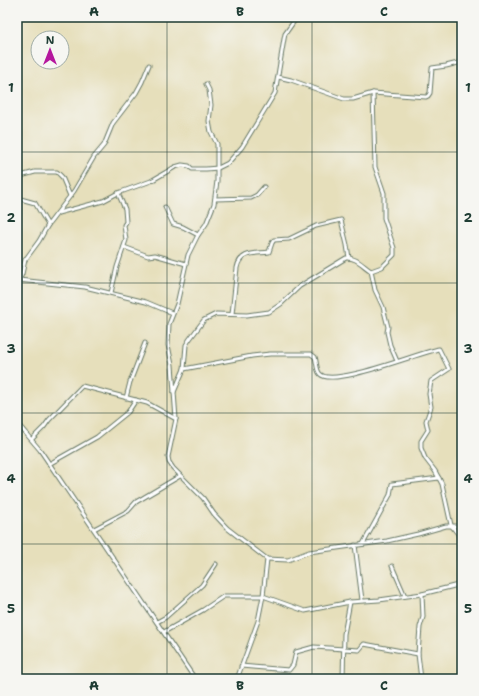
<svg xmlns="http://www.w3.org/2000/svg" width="479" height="696" viewBox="0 0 479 696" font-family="'Shantell Sans',sans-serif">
	<rect width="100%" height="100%" fill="#f6f6f2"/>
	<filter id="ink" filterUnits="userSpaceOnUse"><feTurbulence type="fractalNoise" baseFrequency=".025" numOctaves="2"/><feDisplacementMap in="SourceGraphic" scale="8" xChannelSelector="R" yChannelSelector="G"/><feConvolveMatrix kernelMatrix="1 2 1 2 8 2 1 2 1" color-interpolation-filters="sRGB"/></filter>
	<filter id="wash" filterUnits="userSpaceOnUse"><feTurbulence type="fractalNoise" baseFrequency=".012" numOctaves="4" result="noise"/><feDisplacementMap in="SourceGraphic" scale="16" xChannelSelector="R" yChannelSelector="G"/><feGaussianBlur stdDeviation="0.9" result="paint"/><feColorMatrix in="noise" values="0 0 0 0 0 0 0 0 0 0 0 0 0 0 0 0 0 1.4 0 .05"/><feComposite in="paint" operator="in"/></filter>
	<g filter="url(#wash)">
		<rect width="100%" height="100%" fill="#e6dfbb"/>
	</g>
	<g filter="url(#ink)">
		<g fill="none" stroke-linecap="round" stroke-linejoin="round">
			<g stroke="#657663" stroke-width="5">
				<g id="minor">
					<path d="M278 77 291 80 344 99H353L373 93 426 97 428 96 430 93 432 68 446 66 462 62"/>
					<path d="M206 84 209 90 211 105 209 121 211 132 217 144V181L214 204 206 224 198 235 188 255 177 304 169 324 168 345 172 365 176 419 168 457 169 462 173 468 203 498 214 514 227 528 267 559 288 560 309 552 387 541 418 534 446 526H462"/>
					<path d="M17 177 35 172H57L62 177 70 196"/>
					<path d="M17 198 35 203 48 225"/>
					<path d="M215 199 251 198 257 195 264 187"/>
					<path d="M165 207 173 224 183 227 198 235"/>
					<path d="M58 213 103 201 118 193 151 181 175 167 182 165 189 166 192 169H206L218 168 228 163 242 147 275 93 284 39 285 34 297 17"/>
					<path d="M124 247 148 256 155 255 186 264"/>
					<path d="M371 271 375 290 383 307 388 327 387 332 390 345 397 361"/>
					<path d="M19 280 85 287 146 302 172 313"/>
					<path d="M17 285 22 274 25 260 39 241 48 225 74 191 94 157 104 145 113 123 136 93 142 82 149 65"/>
					<path d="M111 293 117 267 126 240 124 225 126 222 125 209 118 193"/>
					<path d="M232 314 237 268C240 251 256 254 269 252L272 243 274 240 289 239 316 226 341 220 347 245 349 258"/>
					<path d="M184 369 252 356 270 354H311L315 357C317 362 316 370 320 374 333 388 420 352 439 349L449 369 431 381 429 394 431 407 426 421 428 430 421 441V448L425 458 435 471 442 484 451 525 458 534 460 541 459 560 462 566"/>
					<path d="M174 392 184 369 186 345 189 340 204 320 216 314 247 315 269 312 281 304 300 286 346 258C356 257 363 266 371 271L382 267 394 255V248L384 218V193L375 167 373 93"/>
					<path d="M126 398 130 382 145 343"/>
					<path d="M17 423 40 450 195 679"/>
					<path d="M32 439 44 427 49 420 82 386 147 403 176 419"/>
					<path d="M49 464 97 437 128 412 136 400"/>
					<path d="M94 529 128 511 136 502 180 476"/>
					<path d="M363 544 390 495 392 484 439 478"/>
					<path d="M355 545 362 600"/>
					<path d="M392 566 405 596"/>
					<path d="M157 622 166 617 202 585 216 564"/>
					<path d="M164 632 203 610 224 596H263L305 611 350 602 379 600 422 594 462 584"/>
					<path d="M241 666 289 670 293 665 296 652 314 647 359 650 364 644 418 654"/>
					<path d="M237 679 258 621 263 596 267 559"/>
					<path d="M343 679 344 634 350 602"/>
					<path d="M421 679 418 654 420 627 423 617 422 594"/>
				</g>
			</g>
			<use href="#minor" stroke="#fff" stroke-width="3"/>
		</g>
	</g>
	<path fill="none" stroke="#1f3d34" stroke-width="1" stroke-opacity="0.55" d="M167 17V679M312 17V679M17 152H462M17 283H462M17 413H462M17 544H462"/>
	<rect width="479" height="696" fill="none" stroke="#f6f6f2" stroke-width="44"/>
	<g transform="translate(50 50)"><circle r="19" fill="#f6f6f2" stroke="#a0aca6"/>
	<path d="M0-3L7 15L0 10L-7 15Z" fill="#b5179e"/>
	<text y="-6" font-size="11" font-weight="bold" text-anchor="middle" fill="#1f3d34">N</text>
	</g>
	<rect x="22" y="22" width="435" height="652" fill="none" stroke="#1f3d34" stroke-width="1.5"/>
	<g font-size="13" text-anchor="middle" font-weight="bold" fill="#1f3d34">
		<text x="94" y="16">A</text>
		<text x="240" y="16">B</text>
		<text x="384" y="16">C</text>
		<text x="11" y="92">1</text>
		<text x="468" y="92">1</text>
		<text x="11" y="222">2</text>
		<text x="468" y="222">2</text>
		<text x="11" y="353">3</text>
		<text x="468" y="353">3</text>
		<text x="11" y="483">4</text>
		<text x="468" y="483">4</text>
		<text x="11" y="613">5</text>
		<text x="468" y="613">5</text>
		<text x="94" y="690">A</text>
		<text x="240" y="690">B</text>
		<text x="384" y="690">C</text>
	</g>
</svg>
